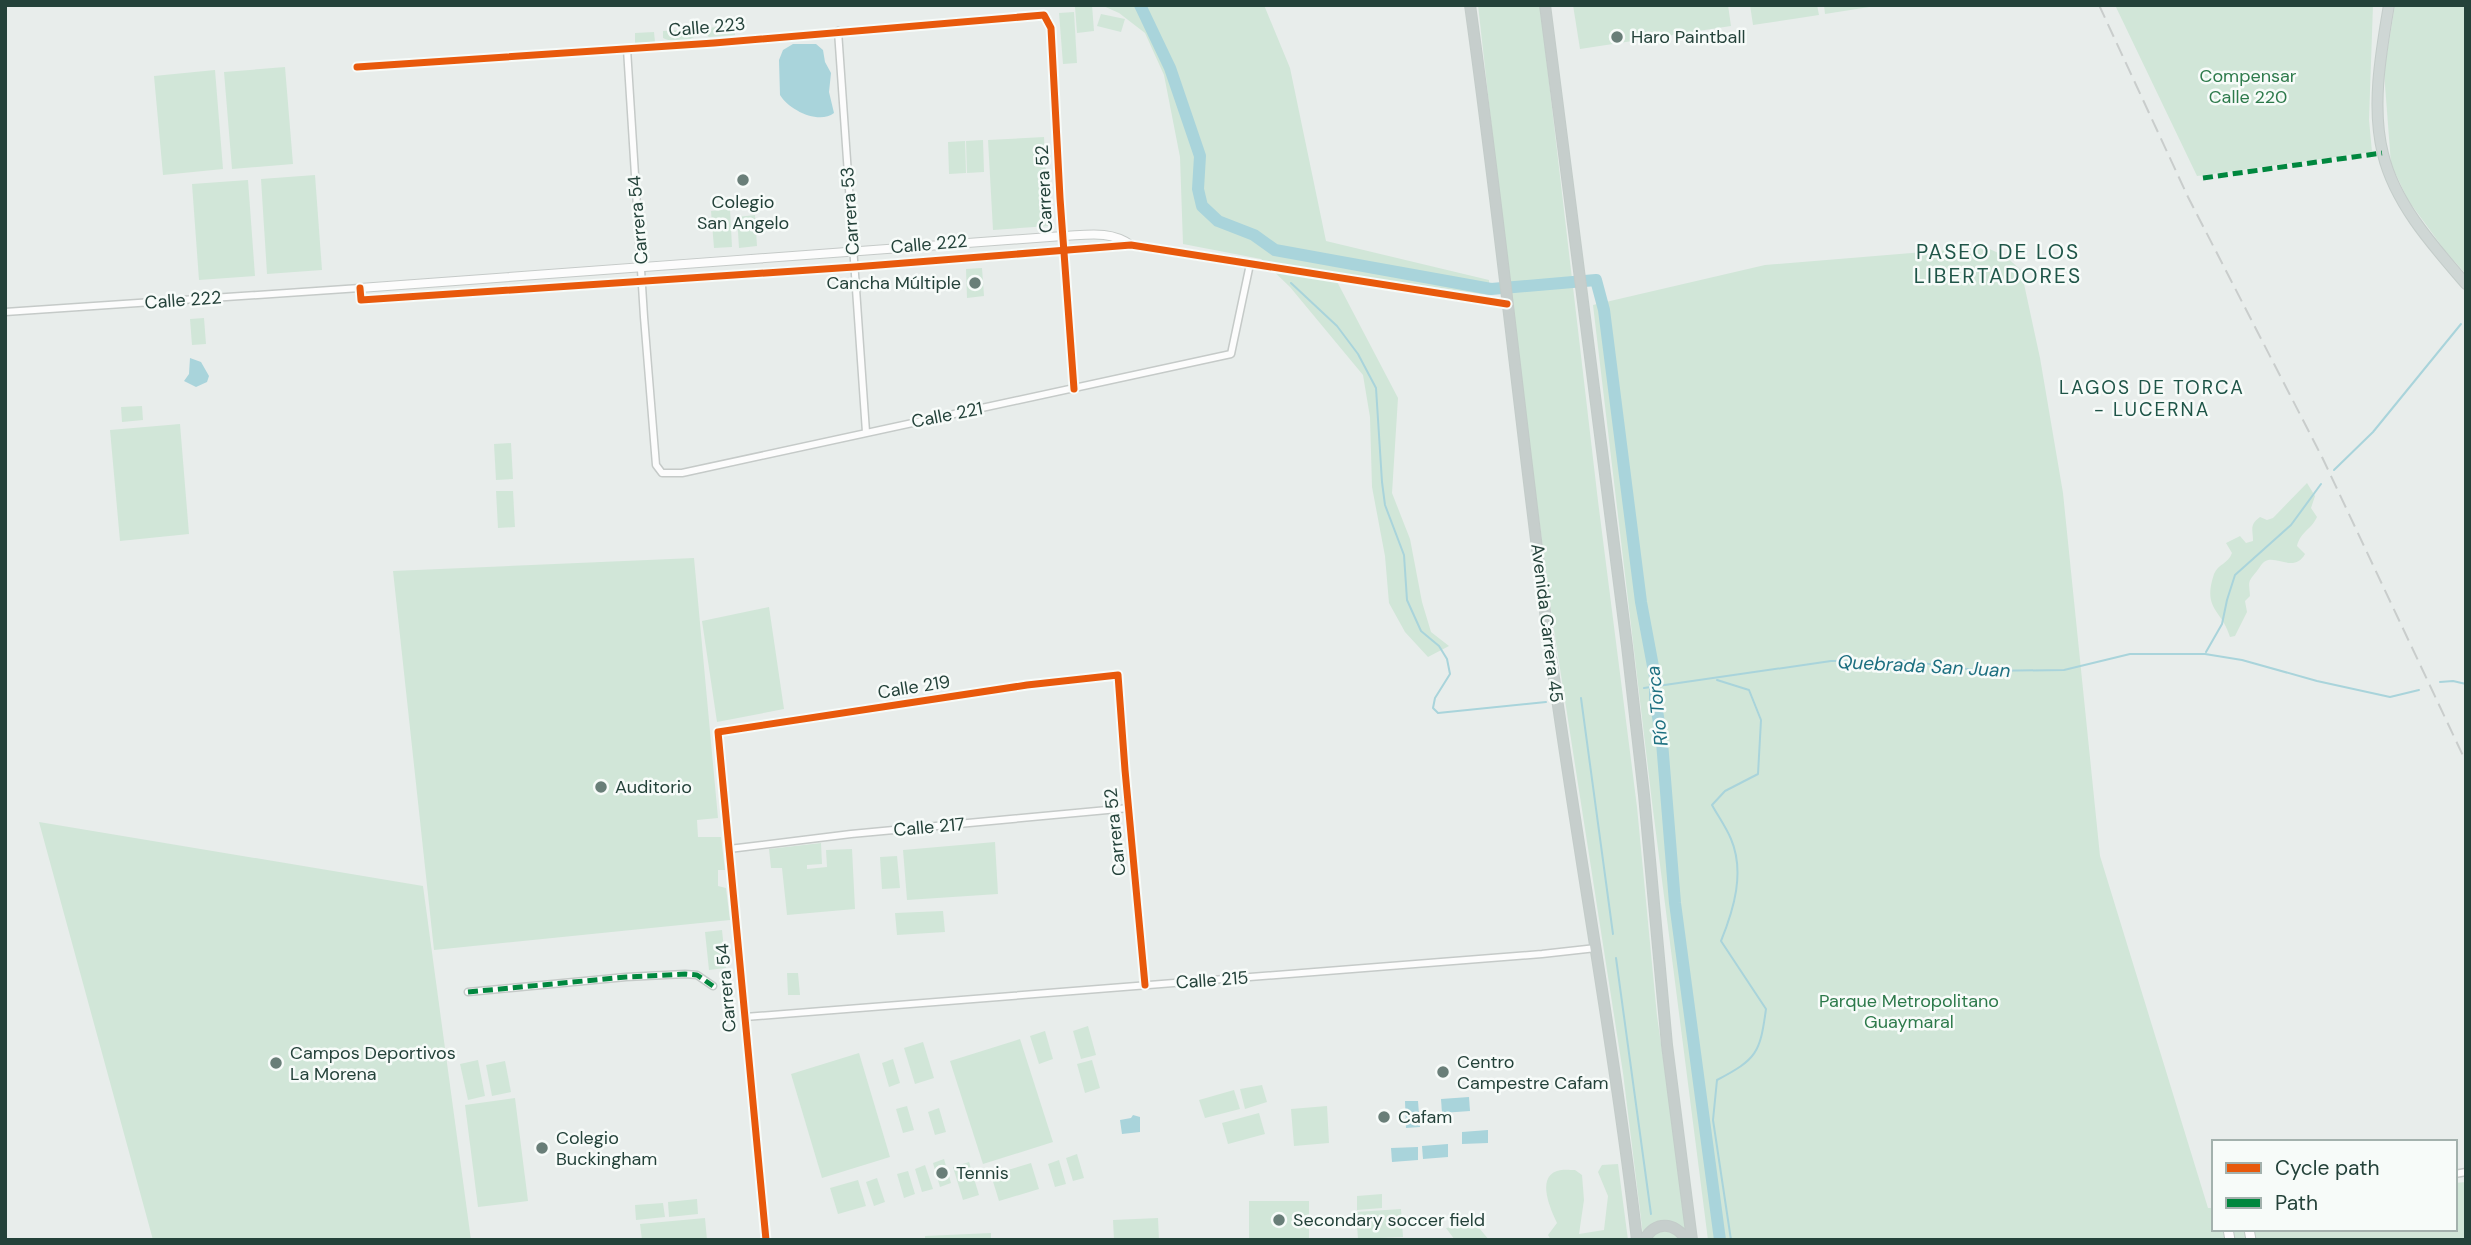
<svg xmlns="http://www.w3.org/2000/svg" width="2471" height="1245" viewBox="0 0 2471 1245" font-family="'DM Sans',sans-serif">
	<rect width="100%" height="100%" fill="#e8edeb"/>
	<g fill="#d1e6d8">
		<path d="M1092 5 1094 31 1077 33 1075 7Z"/>
		<path d="M1101 5H1264L1290 68 1326 241 1489 280V295L1332 272 1398 398 1392 493 1410 539 1422 602 1431 632 1449 646 1428 657 1405 632 1389 603 1385 556 1372 487 1370 417 1363 375 1290 287 1261 259 1183 244 1180 157 1164 75 1145 33 1119 13Z"/>
		<path d="M1478 5H1540L1598 501 1637 807 1657 1016 1688 1231C1667 1217 1661 1220 1643 1235L1623 1073 1552 617 1514 327Z"/>
		<path d="M1573 5H1728L1731 26 1580 49Z"/>
		<path d="M1750 5H1817L1819 15 1753 25Z"/>
		<path d="M1824 5H1882L1825 14Z"/>
		<path d="M2115 5H2373L2369 120 2372 152 2197 176Z"/>
		<path d="M2395 5H2466V274L2446 252 2408 200 2391 164 2384 72Z"/>
		<path d="M1074 12 1077 63 1063 64 1059 13Z"/>
		<path d="M1101 14 1125 19 1121 32 1097 26Z"/>
		<path d="M735 26V35L709 37 705 34 704 28Z"/>
		<path d="M696 29V35C690 42 671 43 663 38V31Z"/>
		<path d="M654 32 655 42 635 44V33Z"/>
		<path d="M285 67 293 164 232 169 224 72Z"/>
		<path d="M215 70 223 169 163 175 154 76Z"/>
		<path d="M1044 137 1049 226 993 230 988 140Z"/>
		<path d="M983 140 984 172 967 173 966 141Z"/>
		<path d="M965 141 966 173 949 174 948 142Z"/>
		<path d="M315 175 322 270 267 274 261 179Z"/>
		<path d="M248 180 255 276 199 280 192 184Z"/>
		<path d="M730 209 732 247 714 248 711 211Z"/>
		<path d="M755 215 757 246 739 248 737 217Z"/>
		<path d="M1985 247 2005 256 2021 270 2040 358 2063 493 2100 856 2208 1208H2214V1229H2455V1183L2466 1182V1240H1708L1652 802 1593 305 1765 265Z"/>
		<path d="M982 268 984 296 967 298 966 269Z"/>
		<path d="M204 318 206 344 192 345 190 319Z"/>
		<path d="M142 406 143 420 122 422 121 407Z"/>
		<path d="M180 424 189 534 120 541 110 430Z"/>
		<path d="M511 443 513 479 496 480 494 444Z"/>
		<path d="M2307 483 2315 496 2311 508 2317 517C2311 530 2301 531 2297 546L2305 554C2294 574 2275 553 2264 562 2262 563 2258 570 2257 571 2247 583 2249 581 2250 596L2245 601 2247 612 2235 636 2230 637C2222 609 2202 610 2214 574 2218 564 2228 564 2232 553L2226 543 2240 536 2246 543 2253 541C2253 529 2249 525 2260 517L2267 520 2273 518Z"/>
		<path d="M496 491H513L515 527 498 528Z"/>
		<path d="M694 558 718 818 697 820 698 837H721L725 870H718V886L726 888 730 920 434 950 393 571Z"/>
		<path d="M769 607 784 709 717 722 702 621Z"/>
		<path d="M39 822 423 886 471 1240H153Z"/>
		<path d="M995 842 998 894 907 900 903 850Z"/>
		<path d="M821 843 822 864 807 865V869L827 867 826 850 852 849 855 909 787 915 782 868H771L769 849Z"/>
		<path d="M897 856 900 888 882 889 880 857Z"/>
		<path d="M943 911 945 932 897 935 895 913Z"/>
		<path d="M722 930 726 968 709 970 705 932Z"/>
		<path d="M787 973H798L800 995H788Z"/>
		<path d="M1088 1026 1096 1055 1081 1059 1073 1031Z"/>
		<path d="M1045 1031 1053 1059 1039 1064 1030 1036Z"/>
		<path d="M1020 1039 1053 1142 983 1164 950 1061Z"/>
		<path d="M923 1042 934 1078 915 1084 904 1048Z"/>
		<path d="M859 1053 890 1157 822 1178 791 1074Z"/>
		<path d="M893 1059 900 1083 889 1087 882 1063Z"/>
		<path d="M478 1060 485 1096 468 1100 460 1064Z"/>
		<path d="M1092 1060 1100 1088 1085 1093 1077 1064Z"/>
		<path d="M505 1061 511 1092 492 1096 486 1065Z"/>
		<path d="M1262 1085 1267 1102 1245 1109 1240 1089Z"/>
		<path d="M1234 1090 1240 1109 1205 1118 1199 1100Z"/>
		<path d="M515 1098 528 1201 478 1207 465 1105Z"/>
		<path d="M907 1106 914 1130 903 1133 896 1109Z"/>
		<path d="M1327 1106 1329 1143 1294 1146 1291 1109Z"/>
		<path d="M939 1108 946 1132 935 1135 928 1112Z"/>
		<path d="M1259 1113 1265 1134 1228 1144 1222 1123Z"/>
		<path d="M1077 1154 1084 1178 1073 1181 1066 1158Z"/>
		<path d="M944 1159 951 1183 940 1187 933 1163Z"/>
		<path d="M1059 1160 1066 1184 1055 1187 1048 1164Z"/>
		<path d="M969 1162 979 1195 963 1200 953 1167Z"/>
		<path d="M1031 1163 1039 1189 999 1201 991 1175Z"/>
		<path d="M1618 1164 1628 1240 1602 1238 1551 1240 1548 1235 1557 1223C1551 1210 1536 1178 1557 1171 1562 1169 1570 1170 1575 1170L1582 1175 1584 1200 1579 1234 1604 1230 1608 1196 1598 1172 1602 1165Z"/>
		<path d="M925 1165 933 1189 922 1192 915 1169Z"/>
		<path d="M908 1171 915 1194 904 1198 897 1174Z"/>
		<path d="M877 1178 885 1202 874 1206 866 1182Z"/>
		<path d="M858 1180 866 1206 838 1214 830 1188Z"/>
		<path d="M1382 1194V1208L1357 1210V1196Z"/>
		<path d="M697 1199 698 1214 669 1217 668 1202Z"/>
		<rect x="1249" y="1201" width="60" height="39"/>
		<path d="M663 1203 665 1217 636 1220 635 1205Z"/>
		<path d="M1401 1209 1403 1237 1358 1239 1356 1212Z"/>
		<path d="M1470 1217 1489 1240H1455L1446 1228 1459 1226Z"/>
		<path d="M705 1218 707 1240H642L640 1224Z"/>
		<path d="M1158 1218 1159 1240H1114L1113 1220Z"/>
		<path d="M1670 1228 1682 1240H1649L1652 1233Z"/>
		<path d="M991 1233V1240H925V1236Z"/>
	</g>
	<g fill="#a9d4db">
		<path d="M793 44H816L823 50 825 62 831 73 829 92 834 113C819 125 789 110 780 95L779 60 783 50Z"/>
		<path d="M190 358 201 362 209 376 207 382 196 387 184 381 189 374Z"/>
		<path d="M1469 1097 1470 1111 1442 1113 1441 1099Z"/>
		<path d="M1405 1101H1418L1420 1127 1406 1128Z"/>
		<path d="M1133 1115 1140 1117V1132L1122 1134 1120 1120 1131 1118Z"/>
		<path d="M1488 1130V1143L1462 1144V1132Z"/>
		<path d="M1448 1144V1157L1423 1159 1422 1146Z"/>
		<path d="M1418 1147V1160L1392 1162 1391 1148Z"/>
	</g>
	<g fill="none" stroke-linecap="round" stroke-linejoin="round">
		<g stroke="#a9d4db" stroke-width="2">
			<path d="M1291 283 1337 326 1358 354 1376 388 1382 482 1385 505 1404 555 1407 600 1421 631 1439 646 1447 659 1450 674 1435 698 1433 708 1438 713 1546 702"/>
			<path d="M2334 470 2373 432 2461 324"/>
			<path d="M2206 652 2222 624 2227 600 2235 575 2291 525 2321 484"/>
			<path d="M1717 680 1749 690 1761 720 1758 774 1725 791 1712 805C1718 816 1726 827 1731 839 1745 872 1734 909 1721 941L1766 1009C1760 1053 1757 1059 1717 1080L1713 1120 1731 1240"/>
			<path d="M2440 682 2453 681 2466 684"/>
			<path d="M1644 688 1831 661 1899 660 1983 671 2064 670 2130 654H2205L2242 660 2317 681 2390 697 2419 690"/>
			<path d="M1581 698 1613 934"/>
			<path d="M1616 958 1651 1214"/>
		</g>
		<path stroke="#a9d4db" stroke-width="12" d="M1140 5 1170 68 1200 156 1198 189 1202 206 1218 221 1254 235 1275 250 1491 289 1596 280 1604 310 1641 602 1655 677V698L1662 742 1675 903 1720 1240"/>
		<g stroke="#c5cac8" stroke-width="9">
			<g id="minor">
				<path d="M838 31 866 432"/>
				<path d="M627 49 644 317 656 465 662 473H682L1231 354 1250 264"/>
				<path d="M357 67 714 43 1044 15 1051 28 1060 198 1074 389"/>
				<path d="M5 312 360 288"/>
				<path d="M729 849 851 834 1129 808"/>
				<path d="M468 992 626 977 685 974 697 975 713 986"/>
				<path d="M745 1017 1542 954 1596 948"/>
				<path d="M2455 1174 2466 1172"/>
				<path d="M766 1240 718 732 1027 685 1118 675 1125 770 1145 985"/>
			</g>
		</g>
		<g stroke="#c5cac8" stroke-width="10">
			<path id="tertiary" d="M1131 245C1110 230 1087 235 1063 236L360 288 361 300 854 267 1131 245 1507 304"/>
		</g>
		<g stroke="#c3cbc8" stroke-width="11">
			<g id="secondary">
				<path d="M2228 1229 2230 1240"/>
				<path d="M2249 1229 2251 1240"/>
			</g>
		</g>
		<g stroke="#c3ccc9" stroke-width="12">
			<path id="primary" d="M2389 5C2381 52 2371 107 2383 154 2395 204 2434 247 2466 284"/>
		</g>
		<g stroke="#c3ccc9" stroke-width="12">
			<g id="trunk">
				<path d="M1470 5C1499 212 1520 420 1547 627 1574 832 1613 1034 1637 1240"/>
				<path d="M1545 5 1627 646 1644 795 1667 1045 1692 1240"/>
				<path d="M1644 1240C1656 1220 1674 1222 1687 1240"/>
			</g>
		</g>
		<use href="#minor" stroke="#fcfcfc" stroke-width="6"/>
		<use href="#tertiary" stroke="#fcfcfc" stroke-width="8"/>
		<use href="#secondary" stroke="#fcfcfc" stroke-width="9"/>
		<use href="#primary" stroke="#cfd7d5" stroke-width="10"/>
		<use href="#trunk" stroke="#c6cecc" stroke-width="10"/>
		<path stroke="#c9cdcc" stroke-width="2" stroke-dasharray="14 7" stroke-linecap="butt" d="M2099 5 2188 197 2322 457 2466 762"/>
		<g stroke="#00873e" stroke-width="5" stroke-dasharray="10 5" stroke-linecap="butt">
			<path d="M2203 178 2382 153"/>
			<path d="M468 992 626 977 685 974 697 975 713 986"/>
		</g>
		<g stroke="#f7fbf9" stroke-width="11">
			<g id="cycleway">
				<path d="M357 67 714 43 1044 15 1051 28 1060 198 1074 389"/>
				<path d="M360 288 361 300 854 267 1131 245 1507 304"/>
				<path d="M766 1240 718 732 1027 685 1118 675 1125 770 1145 985"/>
			</g>
		</g>
		<use href="#cycleway" stroke="#e8590c" stroke-width="7"/>
	</g>
	<g fill="#697e78" stroke="#f7fbf9" stroke-width="2.5">
		<circle cx="1617" cy="37" r="7"/>
		<circle cx="743" cy="180" r="7"/>
		<circle cx="975" cy="283" r="7"/>
		<circle cx="601" cy="787" r="7"/>
		<circle cx="276" cy="1063" r="7"/>
		<circle cx="1443" cy="1072" r="7"/>
		<circle cx="1384" cy="1117" r="7"/>
		<circle cx="542" cy="1148" r="7"/>
		<circle cx="942" cy="1173" r="7"/>
		<circle cx="1279" cy="1220" r="7"/>
	</g>
	<g text-anchor="middle" dominant-baseline="central" stroke-width="5" stroke-linejoin="round" paint-order="stroke">
		<g font-size="18" fill="#24423a" stroke="#f7fbf9">
			<text transform="translate(707 27) rotate(-5)">Calle 223</text>
			<text transform="translate(1044 189) rotate(-93)">Carrera 52</text>
			<text transform="translate(850 211) rotate(-94)">Carrera 53</text>
			<text transform="translate(638 220) rotate(-95)">Carrera 54</text>
			<text transform="translate(929 244) rotate(-5)">Calle 222</text>
			<text transform="translate(183 300) rotate(-4)">Calle 222</text>
			<text transform="translate(947 415) rotate(-11)">Calle 221</text>
			<text transform="translate(1547 623) rotate(83)">Avenida Carrera 45</text>
			<text transform="translate(914 687) rotate(-9)">Calle 219</text>
			<text transform="translate(929 827) rotate(-5)">Calle 217</text>
			<text transform="translate(1115 832) rotate(-96)">Carrera 52</text>
			<text transform="translate(1212 980) rotate(-4)">Calle 215</text>
			<text transform="translate(726 988) rotate(-95)">Carrera 54</text>
		</g>
		<g font-size="18" fill="#24423a" stroke="#f7fbf9" text-anchor="start">
			<text x="1631" y="37">Haro Paintball</text>
			<text x="743" y="202" text-anchor="middle">Colegio<tspan x="743" dy="21">San Angelo</tspan></text>
			<text x="961" y="283" text-anchor="end">Cancha Múltiple</text>
			<text x="615" y="787">Auditorio</text>
			<text x="290" y="1053">Campos Deportivos<tspan x="290" dy="21">La Morena</tspan></text>
			<text x="1457" y="1062">Centro<tspan x="1457" dy="21">Campestre Cafam</tspan></text>
			<text x="1398" y="1117">Cafam</text>
			<text x="556" y="1138">Colegio<tspan x="556" dy="21">Buckingham</tspan></text>
			<text x="956" y="1173">Tennis</text>
			<text x="1293" y="1220">Secondary soccer field</text>
		</g>
		<g font-size="18" fill="#2d7a4b" stroke="#f7fbf9">
			<text x="2248" y="76">Compensar<tspan x="2248" dy="21">Calle 220</tspan></text>
			<text x="1909" y="1001">Parque Metropolitano<tspan x="1909" dy="21">Guaymaral</tspan></text>
		</g>
		<g font-size="19" letter-spacing="2" fill="#1f5548" stroke="#f7fbf9">
			<text x="2152" y="387">LAGOS DE TORCA<tspan x="2152" dy="22">- LUCERNA</tspan></text>
		</g>
		<g font-size="19" font-style="italic" fill="#1c6f80" stroke="#f7fbf9">
			<text transform="translate(1924 666) rotate(3)">Quebrada San Juan</text>
			<text transform="translate(1657 706) rotate(-96)">Río Torca</text>
		</g>
		<g font-size="21" letter-spacing="2" fill="#1f5548" stroke="#f7fbf9">
			<text x="1998" y="252">PASEO DE LOS<tspan x="1998" dy="24">LIBERTADORES</tspan></text>
		</g>
	</g>
	<rect width="2471" height="1245" fill="none" stroke="#24423a" stroke-width="14"/>
	<rect x="2212" y="1140" width="245" height="91" fill="#f7fbf9" stroke="#a3b1ad" stroke-width="2"/>
	<rect x="2226" y="1163" width="35" height="10" fill="#e8590c" stroke="#a3b1ad" stroke-width="2"/>
	<text x="2275" y="1175" font-size="21" fill="#24423a">Cycle path</text>
	<rect x="2226" y="1198" width="35" height="10" fill="#00873e" stroke="#a3b1ad" stroke-width="2"/>
	<text x="2275" y="1210" font-size="21" fill="#24423a">Path</text>
</svg>
